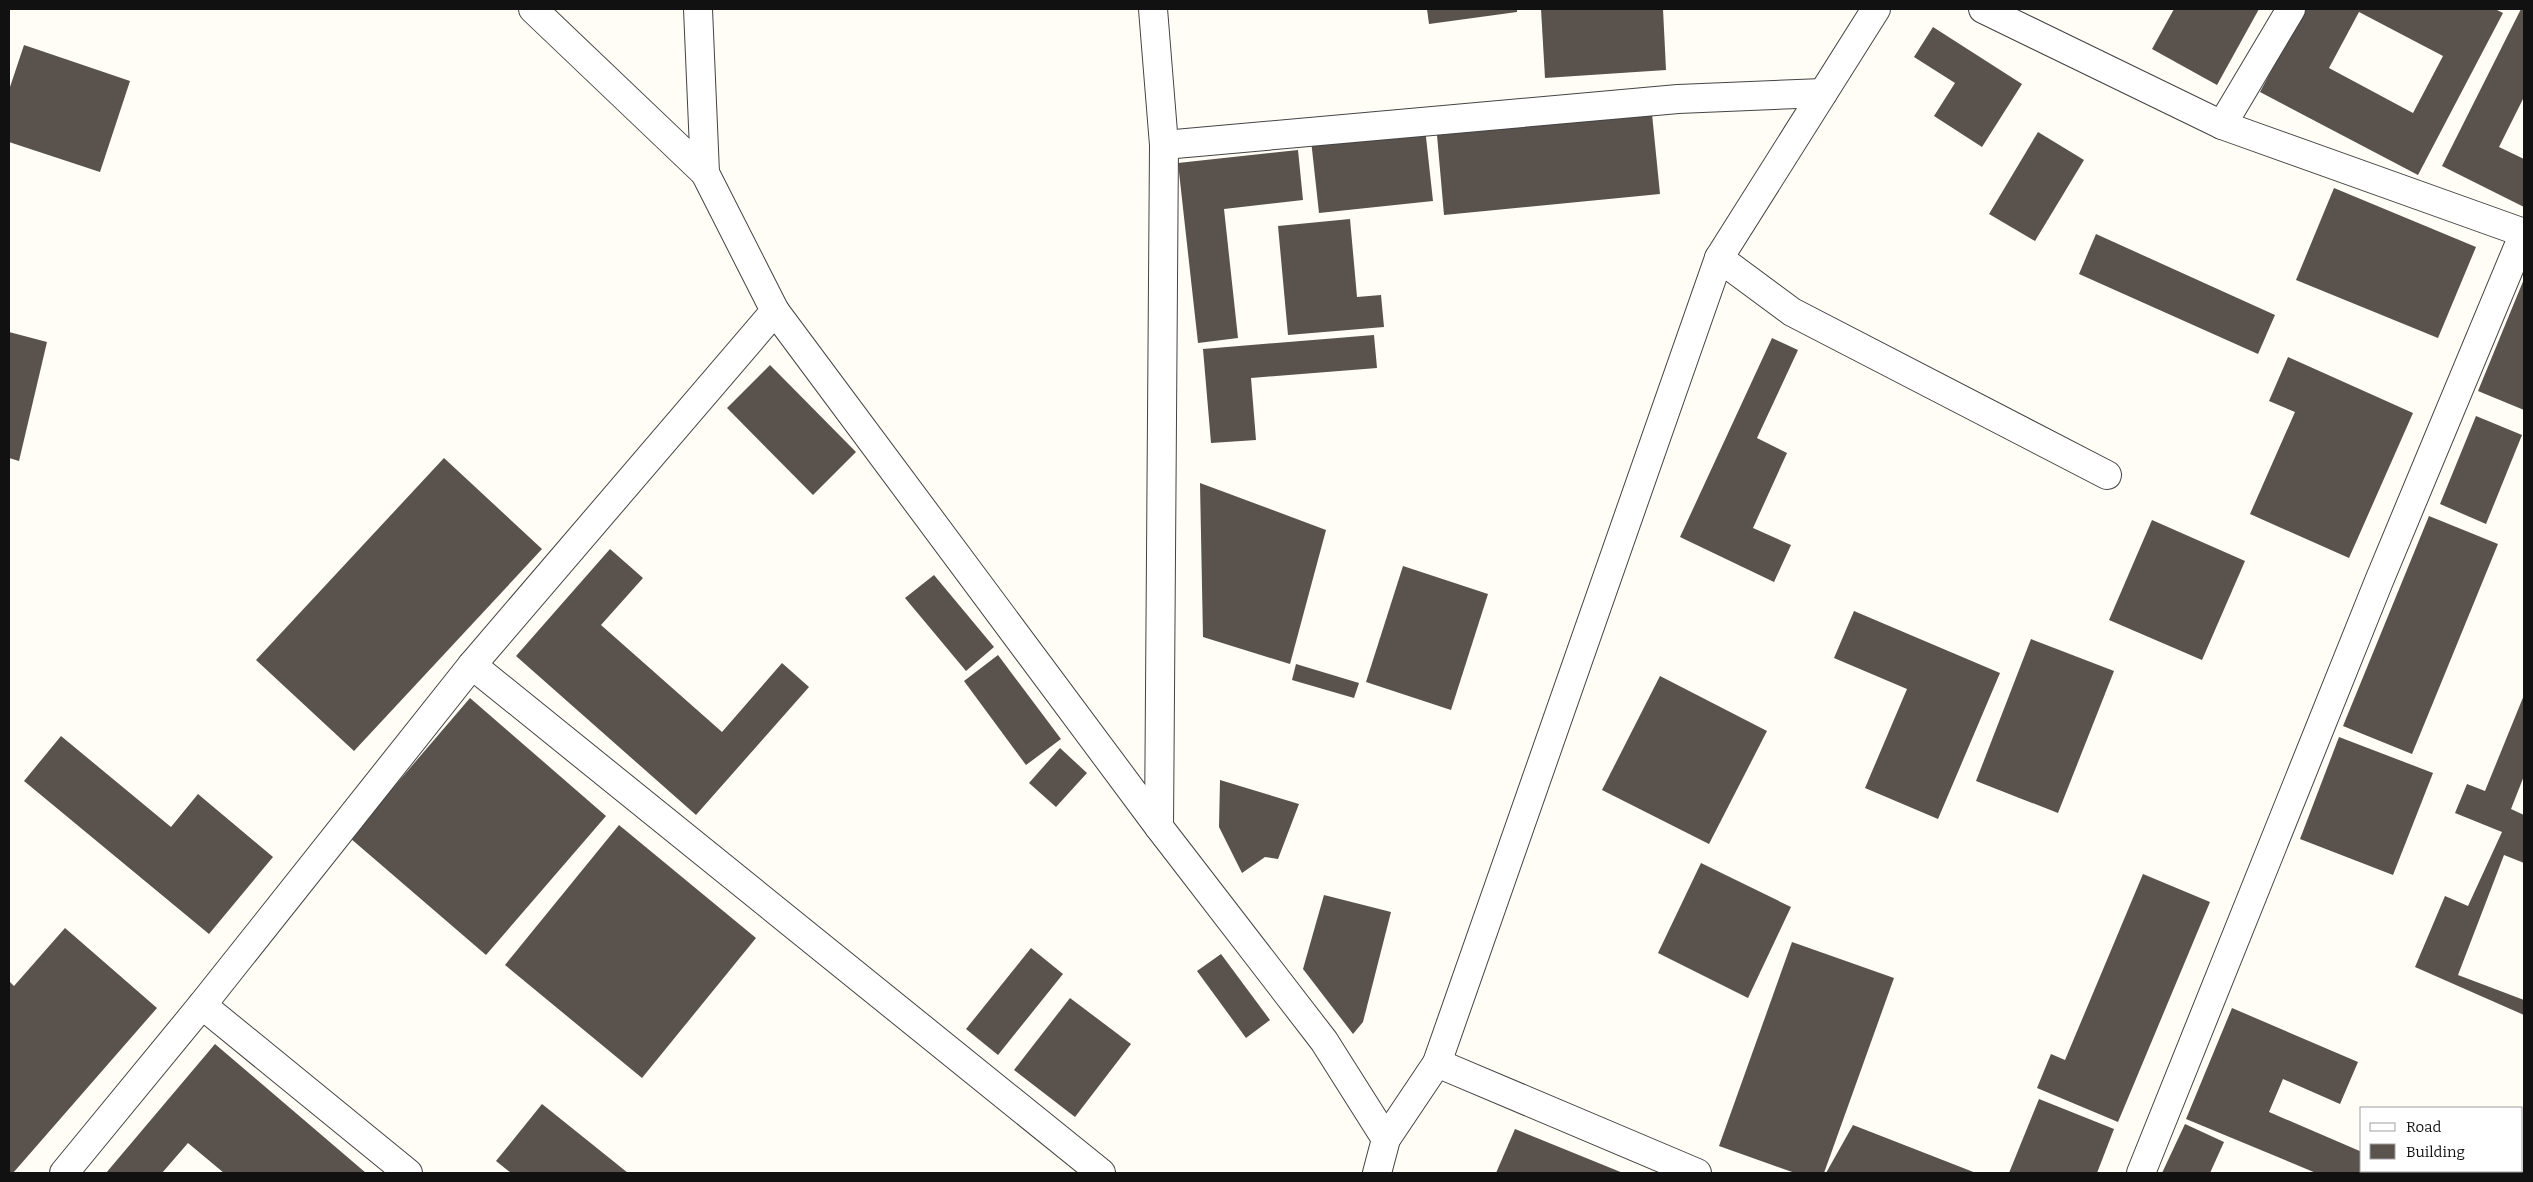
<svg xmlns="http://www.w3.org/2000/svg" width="2533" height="1182" viewBox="0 0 2533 1182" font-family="Bitter,serif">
	<rect width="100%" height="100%" fill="#fffdf5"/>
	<g fill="#5a524d" fill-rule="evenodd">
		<path d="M1427 9H1517V12L1429 24Z"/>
		<path d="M1541 9H1663L1666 70 1545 78Z"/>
		<path d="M2174 9H2259L2217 85 2152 49Z"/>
		<path d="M2304 9H2495L2503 13 2418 175 2260 92ZM2359 12 2443 56 2413 113 2329 68Z"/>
		<path d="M2521 9H2524V97L2499 147 2524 159V207L2442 166Z"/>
		<path d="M1933 27 2022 84 1982 147 1934 116 1955 83 1914 57Z"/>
		<path d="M24 45 130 81 100 172 9 142V90Z"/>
		<path d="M1652 114 1660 194 1444 215 1437 135Z"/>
		<path d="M1425 128 1433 201 1319 213 1311 140Z"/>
		<path d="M2038 132 2084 160 2035 241 1989 214Z"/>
		<path d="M1298 150 1303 200 1224 209 1238 338 1198 343 1178 163Z"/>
		<path d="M2334 188 2476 247 2438 338 2296 280Z"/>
		<path d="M1350 219 1357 297 1381 295 1384 327 1288 335 1278 226Z"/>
		<path d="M2096 234 2275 315 2258 354 2079 274Z"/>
		<path d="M2524 279V410L2478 391Z"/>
		<path d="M9 332 47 342 19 461 9 458Z"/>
		<path d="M1374 335 1377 368 1251 378 1256 440 1211 443 1203 349Z"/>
		<path d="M1772 338 1798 350 1757 438 1787 453 1753 528 1791 545 1774 582 1680 537Z"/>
		<path d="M2288 357 2413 413 2349 558 2250 514 2295 412 2269 401Z"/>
		<path d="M770 365 856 452 813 495 727 408Z"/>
		<path d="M2476 416 2522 435 2486 524 2440 504Z"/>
		<path d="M444 458 542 549 354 751 256 660Z"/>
		<path d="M1200 483 1326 530 1290 664 1203 637Z"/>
		<path d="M2429 516 2498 544 2412 754 2343 726Z"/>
		<path d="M2152 520 2245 561 2202 660 2109 620Z"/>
		<path d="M610 549 643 578 601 625 722 732 782 663 809 687 696 815 516 656Z"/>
		<path d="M1403 566 1488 594 1451 710 1366 682Z"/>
		<path d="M934 575 994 647 966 671 905 598Z"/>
		<path d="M1854 611 2000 673 1938 819 1865 788 1907 689 1834 658Z"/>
		<path d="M2031 639 2114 671 2058 813 1976 781Z"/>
		<path d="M998 655 1061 739 1026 765 964 681Z"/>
		<path d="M1296 664 1359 683 1354 698 1292 680Z"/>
		<path d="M1660 676 1767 731 1709 844 1602 790Z"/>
		<path d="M2524 695V776L2511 809 2524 815V863L2504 855 2458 975 2524 1000V1015L2415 967 2445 896 2468 906 2502 832 2455 813 2467 784 2485 791Z"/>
		<path d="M470 698 606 816 486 955 350 838Z"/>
		<path d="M61 736 171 827 198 794 273 857 209 934 24 781Z"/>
		<path d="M2339 737 2433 773 2393 875 2300 839Z"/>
		<path d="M1060 748 1087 773 1056 807 1029 783Z"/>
		<path d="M1220 780 1299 804 1278 859 1265 857 1242 873 1219 827Z"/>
		<path d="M619 825 756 938 642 1078 505 965Z"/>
		<path d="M1701 863 1791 907 1748 998 1658 953Z"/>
		<path d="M2143 874 2210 902 2118 1122 2037 1088 2051 1054 2065 1060Z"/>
		<path d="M1324 895 1391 912 1363 1022 1353 1034 1303 969Z"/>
		<path d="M65 928 157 1008 13 1173H9V981L14 986Z"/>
		<path d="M1792 942 1894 978 1824 1173H1795L1719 1146Z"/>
		<path d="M1031 948 1063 974 998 1055 966 1029Z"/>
		<path d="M1221 954 1270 1020 1246 1038 1197 971Z"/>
		<path d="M1070 998 1131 1044 1075 1117 1014 1070Z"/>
		<path d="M2232 1008 2358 1062 2340 1104 2283 1079 2269 1112 2362 1152 2361 1173H2316L2186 1119Z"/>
		<path d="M215 1044 366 1173H224L188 1143 162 1173H106Z"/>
		<path d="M2039 1099 2114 1129 2097 1173H2009Z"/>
		<path d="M542 1104 628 1173H511L496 1161Z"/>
		<path d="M2185 1124 2224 1142 2210 1173H2162Z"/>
		<path d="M1853 1125 1976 1173H1826Z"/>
		<path d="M1515 1129 1623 1173H1496Z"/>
	</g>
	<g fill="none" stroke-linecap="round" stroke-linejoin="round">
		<g stroke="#444" stroke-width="30">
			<g id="minor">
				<path d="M533 9 705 173"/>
				<path d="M698 9 705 173 775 311 1159 827 1324 1041 1386 1139"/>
				<path d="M1153 9 1164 145 1159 827"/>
				<path d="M1983 9 2222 125 2524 233"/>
				<path d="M2222 125 2291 9"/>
				<path d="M1164 145 1678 99 1823 93"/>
				<path d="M1719 258 1792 312 2107 475"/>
				<path d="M472 665 1101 1173"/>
				<path d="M202 1005 408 1173"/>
				<path d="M1437 1063 1697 1173"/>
				<path d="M64 1173 202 1005 472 665 775 311"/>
				<path d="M1377 1173 1386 1139 1437 1063 1719 258 1876 9"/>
				<path d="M2141 1173 2379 581 2524 233"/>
			</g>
		</g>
		<use href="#minor" stroke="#fff" stroke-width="28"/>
	</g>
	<rect width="2533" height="1182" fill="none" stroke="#111111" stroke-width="20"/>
	<rect x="2360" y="1107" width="162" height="65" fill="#ffffff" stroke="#a0a0a0"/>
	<rect x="2370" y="1123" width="25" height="8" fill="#ffffff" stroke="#a0a0a0"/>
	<text x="2406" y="1132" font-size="15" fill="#111111">Road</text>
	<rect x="2370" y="1144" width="25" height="15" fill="#5a524d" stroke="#a0a0a0"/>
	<text x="2406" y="1157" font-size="15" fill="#111111">Building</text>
</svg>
